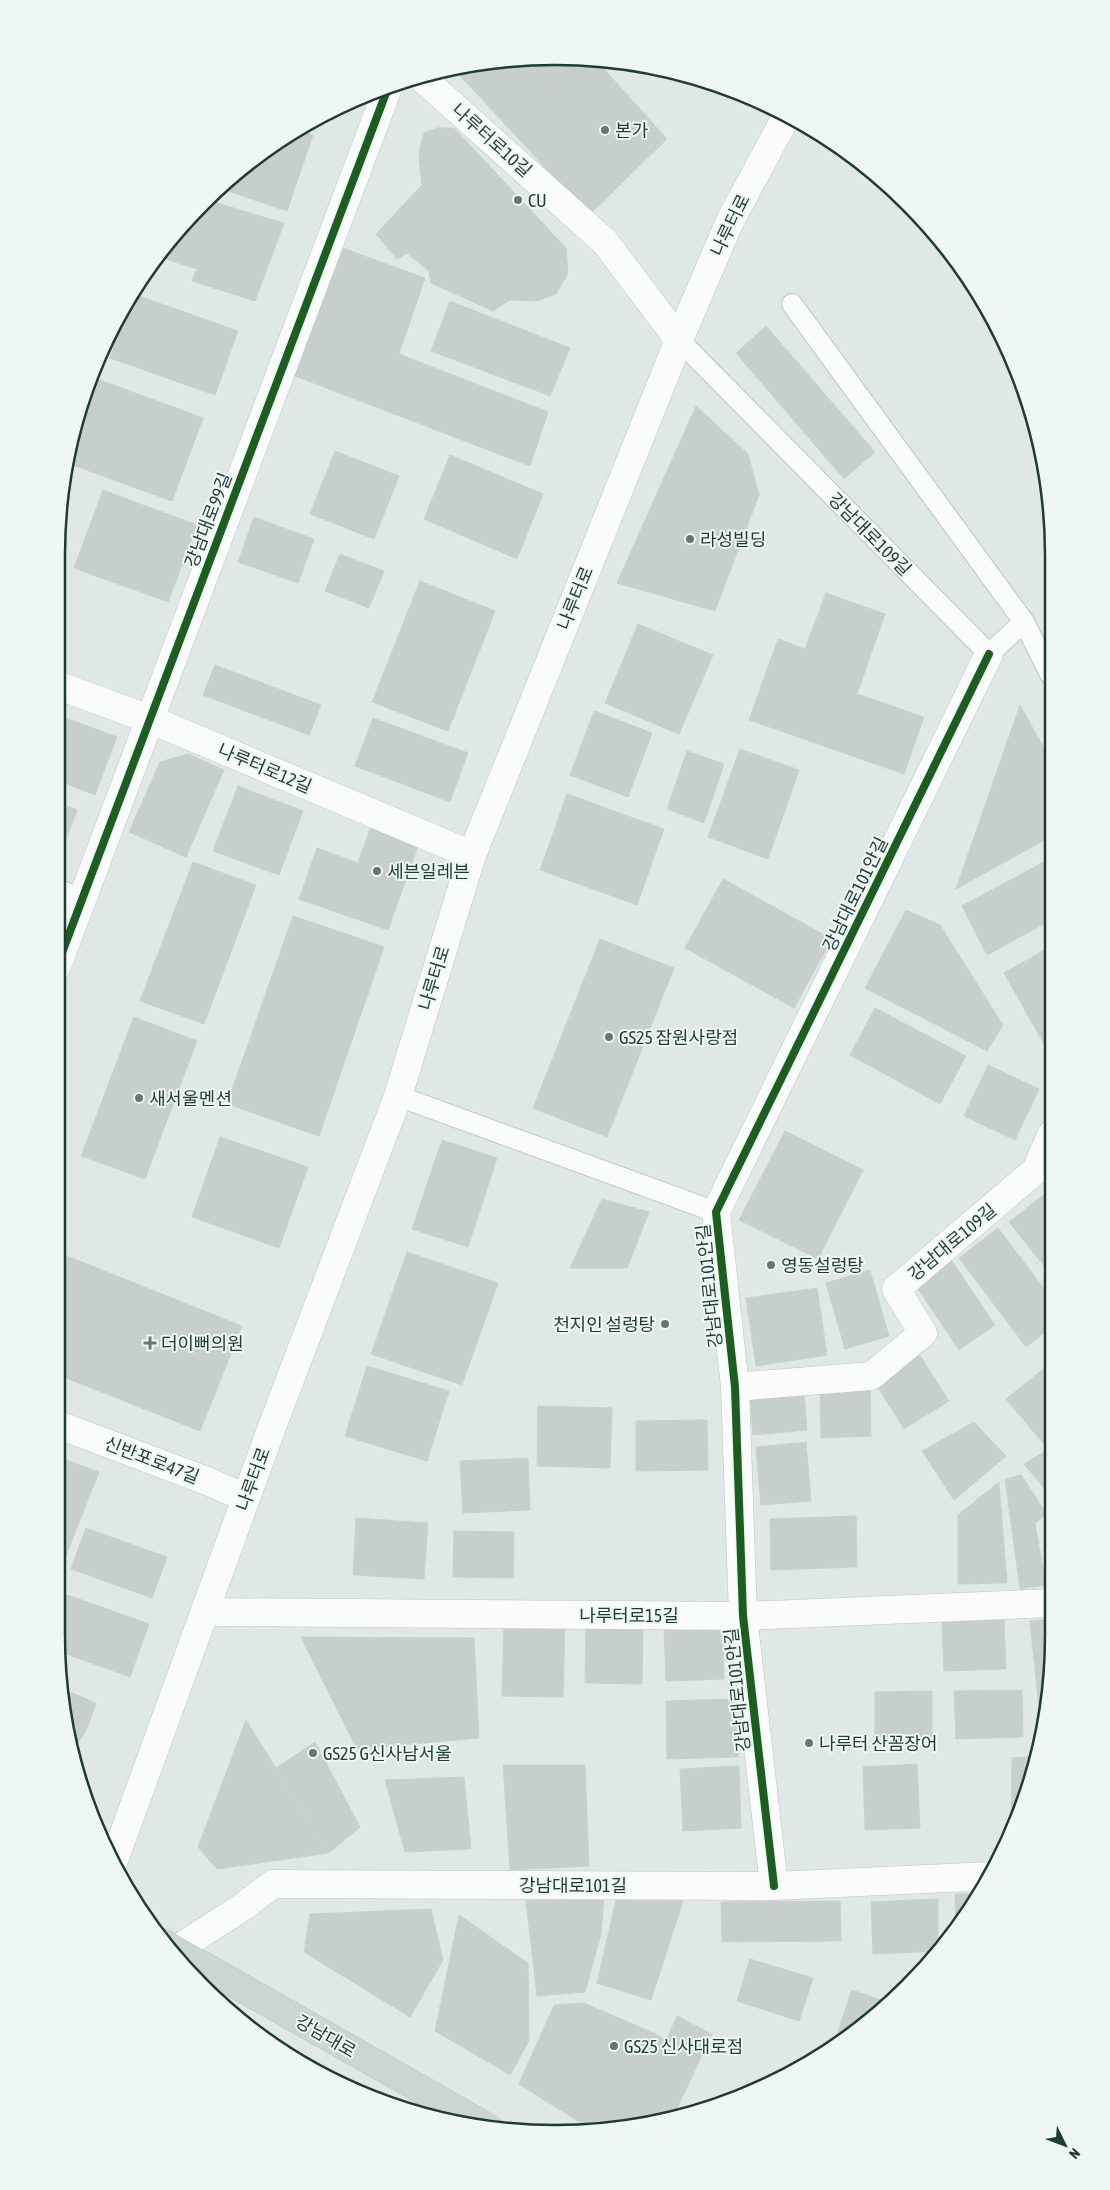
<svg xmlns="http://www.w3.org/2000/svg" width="1110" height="2190" viewBox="0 0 1110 2190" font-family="'Asap Condensed','Noto Sans KR',sans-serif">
	<rect width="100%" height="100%" fill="#e0e8e5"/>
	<g fill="#c7cfcc" stroke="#c9d1ce">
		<path d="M587 57 595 59 667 139 589 215 454 69 490 61Z"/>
		<path d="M334 110 329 121 320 117Z"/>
		<path d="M437 128H454L566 248 568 273 556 294 537 301 510 300 493 311 431 283 429 271 407 253 397 259 376 234 422 185 419 160 420 148 424 133Z"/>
		<path d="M297 130 313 135 287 211 219 188 226 180Z"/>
		<path d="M207 200 284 223 255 301 192 281 197 269 156 256Z"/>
		<path d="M337 246 425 278 399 354 548 412 530 466 287 373Z"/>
		<path d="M133 294 238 331 215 395 110 358Z"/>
		<path d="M450 301 570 348 550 396 431 351Z"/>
		<path d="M766 326 875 452 844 479 736 353Z"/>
		<path d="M97 379 203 418 172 501 67 463Z"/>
		<path d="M696 406 748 454 759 495 715 611 617 583Z"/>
		<path d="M335 451 399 476 374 539 310 514Z"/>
		<path d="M450 455 543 494 517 559 424 519Z"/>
		<path d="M103 490 197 525 168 602 74 568Z"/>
		<path d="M254 517 314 539 298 583 238 562Z"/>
		<path d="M340 554 384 571 369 608 325 591Z"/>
		<path d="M420 581 495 611 448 731 372 702Z"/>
		<path d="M826 593 885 614 857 694 924 717 904 774 749 720 778 639 805 649Z"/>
		<path d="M638 624 713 655 679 734 605 703Z"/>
		<path d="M215 665 321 705 309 735 203 695Z"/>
		<path d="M1020 705 1050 759V837L956 889Z"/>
		<path d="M594 711 652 733 628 797 570 775Z"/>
		<path d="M57 715 117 737 95 795 57 780Z"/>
		<path d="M373 718 468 753 450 802 355 766Z"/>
		<path d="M740 749 799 770 768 859 708 837Z"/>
		<path d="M687 751 724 764 704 823 667 809Z"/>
		<path d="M188 754 224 770 186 857 129 832 160 762Z"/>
		<path d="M238 786 303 811 279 875 213 851Z"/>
		<path d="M567 794 664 829 637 905 540 870Z"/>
		<path d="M57 802 77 810 61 852 57 850Z"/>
		<path d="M371 827 419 843 388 930 299 899 317 848 358 863Z"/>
		<path d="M1051 858V920L987 955 962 906Z"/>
		<path d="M193 862 256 885 204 1024 140 1001Z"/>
		<path d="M723 879 832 939 794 1008 685 948Z"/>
		<path d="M906 910 940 925 1003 1025 987 1051 865 988Z"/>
		<path d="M293 916 384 947 319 1136 227 1104Z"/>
		<path d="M600 939 674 968 607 1137 533 1108Z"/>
		<path d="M1046 949 1051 957V1049L1048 1051 1004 973Z"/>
		<path d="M875 1008 966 1056 940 1104 850 1055Z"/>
		<path d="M134 1017 197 1041 145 1179 81 1156Z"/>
		<path d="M988 1065 1039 1089 1015 1140 964 1116Z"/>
		<path d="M785 1131 863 1170 818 1259 739 1220Z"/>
		<path d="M220 1137 308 1167 279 1248 192 1217Z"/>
		<path d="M442 1140 497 1158 468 1247 412 1229Z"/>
		<path d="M1051 1189 1052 1276 1009 1222Z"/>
		<path d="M602 1199 649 1212 627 1268H570Z"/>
		<path d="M998 1228 1052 1299V1327L1026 1347 959 1258Z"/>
		<path d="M57 1252 242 1326 200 1431 56 1374Z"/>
		<path d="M407 1252 498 1283 462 1385 371 1354Z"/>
		<path d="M952 1261 995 1325 959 1350 916 1286Z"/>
		<path d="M870 1270 889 1336 845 1349 826 1283Z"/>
		<path d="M817 1288 827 1355 756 1366 746 1298Z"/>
		<path d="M919 1354 949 1401 904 1429 875 1383Z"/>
		<path d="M1052 1362V1436L1043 1443 1006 1399Z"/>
		<path d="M367 1366 449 1391 427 1461 345 1436Z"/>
		<path d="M870 1388 871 1436 821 1438 820 1390Z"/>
		<path d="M804 1393 807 1430 753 1435 750 1397Z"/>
		<path d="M538 1406 612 1408 610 1468 537 1466Z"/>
		<path d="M707 1420 708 1470 636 1471V1421Z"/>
		<path d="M974 1422 1006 1456 954 1500 922 1451Z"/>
		<path d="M806 1442 811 1501 761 1505 756 1447Z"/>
		<path d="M1052 1447V1497L1024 1464Z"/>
		<path d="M56 1456 99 1472 63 1563 56 1560Z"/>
		<path d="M528 1458 530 1510 463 1513 460 1461Z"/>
		<path d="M1021 1475 1047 1514 1035 1523 1046 1585 1020 1589 1005 1479Z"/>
		<path d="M999 1482 1007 1583 958 1584V1515Z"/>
		<path d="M856 1516 857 1567 771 1570 770 1519Z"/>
		<path d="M356 1518 428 1523 424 1579 353 1575Z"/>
		<path d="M86 1528 167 1557 152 1598 71 1569Z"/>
		<path d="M454 1531 514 1532 513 1578 453 1577Z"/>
		<path d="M56 1591 149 1624 130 1677 58 1651Z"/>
		<path d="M1004 1619 1006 1669 944 1671 942 1622Z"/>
		<path d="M1053 1619V1667L1041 1727 1030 1621Z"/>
		<path d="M504 1624 565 1625 563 1697 502 1696Z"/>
		<path d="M722 1625 724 1679 666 1681 664 1627Z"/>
		<path d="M586 1626 643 1627 642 1684 585 1683Z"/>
		<path d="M301 1637 474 1638 479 1738 357 1749Z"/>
		<path d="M62 1689 96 1703 86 1731 75 1747 70 1749 66 1732Z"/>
		<path d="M1022 1690 1023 1737 956 1739 954 1691Z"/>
		<path d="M932 1691V1737H875V1692Z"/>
		<path d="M736 1699 738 1757 667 1759 666 1701Z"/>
		<path d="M246 1720 276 1768 329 1853 217 1869 198 1847Z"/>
		<path d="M315 1742 360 1827 329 1853 276 1768Z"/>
		<path d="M1038 1756 1037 1764 1011 1834 1012 1758Z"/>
		<path d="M917 1764 920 1828 865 1830 863 1767Z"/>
		<path d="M503 1765H585L589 1866 510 1870Z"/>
		<path d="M739 1766 741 1828 683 1831 680 1769Z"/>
		<path d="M464 1777 471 1849 405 1852 385 1780Z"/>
		<path d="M955 1894H980L970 1912 956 1928Z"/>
		<path d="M604 1897 601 1934 585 1992 537 1996 526 1901Z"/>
		<path d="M938 1899V1951L873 1954 871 1902Z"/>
		<path d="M616 1900 683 1901 651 2000 597 1983Z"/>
		<path d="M840 1901 841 1941 722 1942 721 1902Z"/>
		<path d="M431 1909 443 1960 410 2017 304 1952 310 1914Z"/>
		<path d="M459 1915 528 1963 529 2041 510 2075 435 2031Z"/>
		<path d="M750 1959 813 1978 799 2021 737 2001Z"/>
		<path d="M852 1990 890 2003 858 2031 833 2046Z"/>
		<path d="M584 2003 656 2034 666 2041 677 2016 712 2034 672 2119 620 2130H592L519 2084 554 2005Z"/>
		<path d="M784 2069 791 2073 777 2081Z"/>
	</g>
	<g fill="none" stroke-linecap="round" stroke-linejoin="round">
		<g stroke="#bdc5c2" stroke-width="22">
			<g id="service">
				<path d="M792 304 1024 622"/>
				<path d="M679 340 989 654 1024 622 1050 674"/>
				<path d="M57 889 82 899"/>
				<path d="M398 1096 716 1212"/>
			</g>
		</g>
		<g stroke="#bdc5c2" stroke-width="29">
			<g id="minor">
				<path d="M421 77 605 242 679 340"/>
				<path d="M57 685 149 719 472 855"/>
				<path d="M57 966 389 85"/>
				<path d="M735 1387 871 1376 923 1333 896 1289 1036 1170 1051 1135"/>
				<path d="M56 1424 207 1481 246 1498"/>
				<path d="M205 1612 743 1616 1053 1603"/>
				<path d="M774 1886 743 1616 735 1387 716 1212 989 654"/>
				<path d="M176 1950 244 1906 273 1884 774 1886 991 1876"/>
			</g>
		</g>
		<g stroke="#bcc5c2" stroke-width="29">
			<path id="secondary" d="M113 1863 272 1427 398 1096 472 855 679 340 730 221 787 115"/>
		</g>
		<g stroke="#bac5c2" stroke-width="29">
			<path id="primary" d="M163 1943 489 2128"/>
		</g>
		<use href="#service" stroke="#fafcfb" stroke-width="20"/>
		<use href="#minor" stroke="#fafcfb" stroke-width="28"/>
		<use href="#secondary" stroke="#fafcfb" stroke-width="28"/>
		<use href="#primary" stroke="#cbd5d2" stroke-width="28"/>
		<g stroke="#eef7f3" stroke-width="11">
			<g id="cycleway">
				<path d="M57 966 389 85"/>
				<path d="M774 1886 743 1616 735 1387 716 1212 989 654"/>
			</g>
		</g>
		<use href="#cycleway" stroke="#1b5e20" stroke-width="8"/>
	</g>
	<g fill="#627873" stroke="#eef7f3" stroke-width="2">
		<circle cx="605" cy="130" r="5"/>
		<circle cx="518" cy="200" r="5"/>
		<circle cx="690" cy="539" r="5"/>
		<circle cx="377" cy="871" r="5"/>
		<circle cx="609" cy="1037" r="5"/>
		<circle cx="139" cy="1098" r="5"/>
		<circle cx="771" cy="1265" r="5"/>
		<circle cx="665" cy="1324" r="5"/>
		<path d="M147.5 1335.5h5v5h5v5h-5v5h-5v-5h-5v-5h5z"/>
		<circle cx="809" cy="1743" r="5"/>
		<circle cx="313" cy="1753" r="5"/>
		<circle cx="614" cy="2046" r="5"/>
	</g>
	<g text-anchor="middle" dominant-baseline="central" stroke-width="4" stroke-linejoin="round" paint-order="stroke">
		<g font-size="18" fill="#1e3b35" stroke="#eef7f3" text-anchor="start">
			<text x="615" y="130">본가</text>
			<text x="528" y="200">CU</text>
			<text x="700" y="539">라성빌딩</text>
			<text x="387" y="871">세븐일레븐</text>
			<text x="619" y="1037">GS25 잠원사랑점</text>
			<text x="149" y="1098">새서울멘션</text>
			<text x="781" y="1265">영동설렁탕</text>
			<text x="655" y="1324" text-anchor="end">천지인 설렁탕</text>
			<text x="161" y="1343">더이뻐의원</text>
			<text x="819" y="1743">나루터 산꼼장어</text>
			<text x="323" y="1753">GS25 G신사남서울</text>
			<text x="624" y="2046">GS25 신사대로점</text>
		</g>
		<g font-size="18" fill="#1e3b35" stroke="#eef7f3">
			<text transform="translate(492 140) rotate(42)">나루터로10길</text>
			<text transform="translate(730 225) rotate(-64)">나루터로</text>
			<text transform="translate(208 520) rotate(-69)">강남대로99길</text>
			<text transform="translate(870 534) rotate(45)">강남대로109길</text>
			<text transform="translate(575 598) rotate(-68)">나루터로</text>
			<text transform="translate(265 768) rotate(23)">나루터로12길</text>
			<text transform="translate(855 894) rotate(-64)">강남대로101안길</text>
			<text transform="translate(434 978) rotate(-73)">나루터로</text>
			<text transform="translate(952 1242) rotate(-40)">강남대로109길</text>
			<text transform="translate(709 1286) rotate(-96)">강남대로101안길</text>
			<text transform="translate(152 1460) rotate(21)">신반포로47길</text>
			<text transform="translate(253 1479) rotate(-70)">나루터로</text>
			<text x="629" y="1615">나루터로15길</text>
			<text transform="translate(737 1690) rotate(-96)">강남대로101안길</text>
			<text x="573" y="1885">강남대로101길</text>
			<text transform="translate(326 2036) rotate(30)">강남대로</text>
		</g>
	</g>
	<path d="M0 0H1110V2190H0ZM555 65H555A490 490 0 0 1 1045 555V1635A490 490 0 0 1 555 2125H555A490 490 0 0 1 65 1635V555A490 490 0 0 1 555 65Z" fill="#eef7f3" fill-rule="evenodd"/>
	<path fill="none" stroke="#1e3b35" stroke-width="2.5" d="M555 65H555A490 490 0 0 1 1045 555V1635A490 490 0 0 1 555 2125H555A490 490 0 0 1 65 1635V555A490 490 0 0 1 555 65Z"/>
	<g transform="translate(1065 2145) rotate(132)" stroke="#eef7f3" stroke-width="4" paint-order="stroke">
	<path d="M0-4L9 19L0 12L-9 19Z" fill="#1e3b35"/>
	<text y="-8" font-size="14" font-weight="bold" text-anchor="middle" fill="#1e3b35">N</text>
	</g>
</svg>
